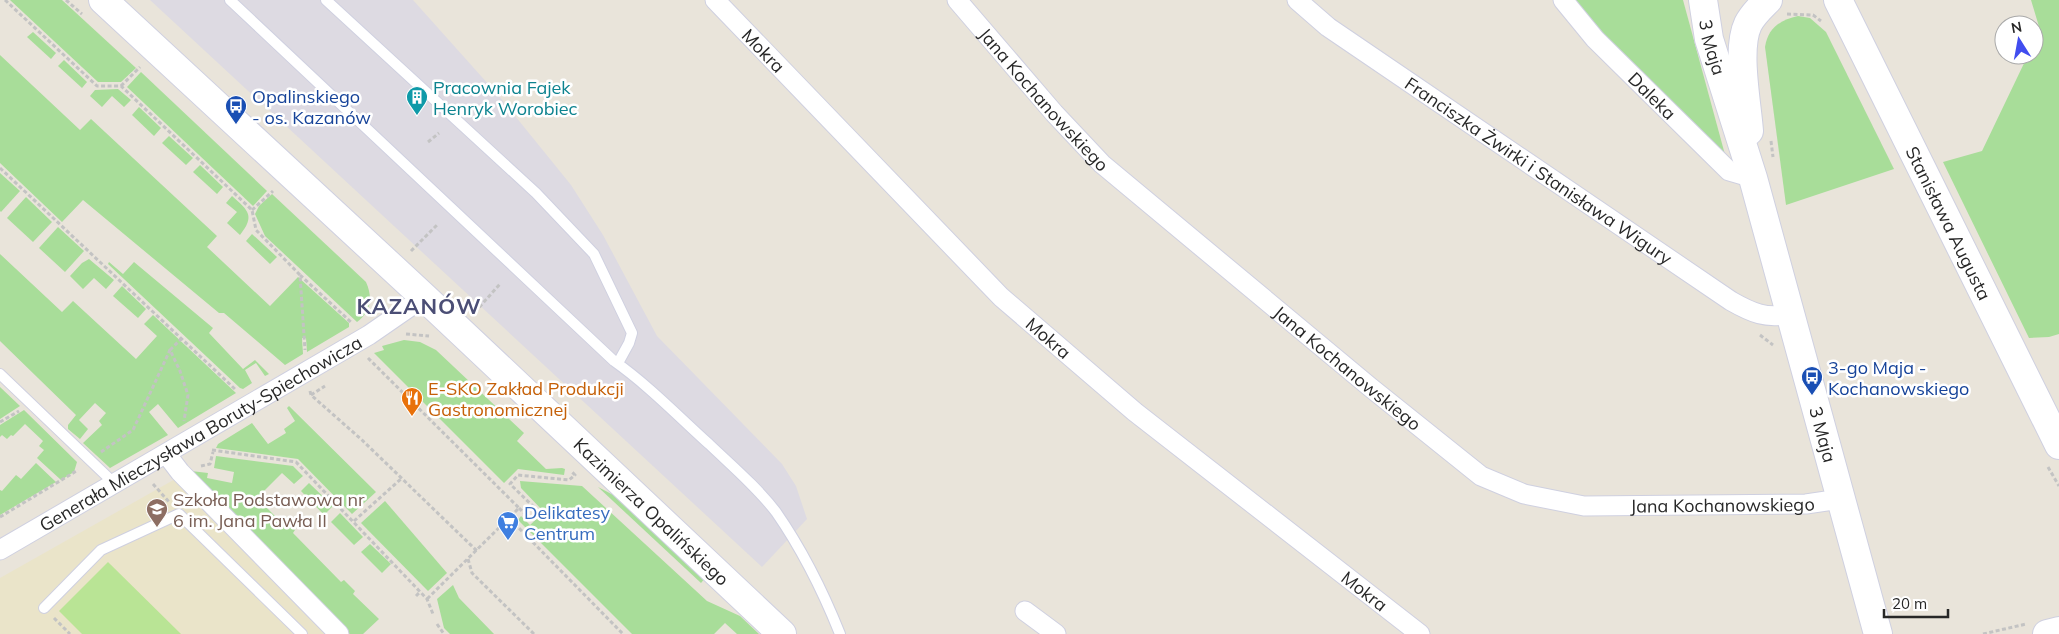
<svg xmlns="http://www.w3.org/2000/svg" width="2059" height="634" viewBox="0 0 2059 634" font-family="Mulish,sans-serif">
	<rect width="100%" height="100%" fill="#e9e4da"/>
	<path fill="#dddae2" d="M150 0H413L498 95 571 185 603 235 657 336 782 464 796 486 807 519 762 567Z"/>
	<path fill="#eae4c9" d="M177 478 331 634H0V578Z"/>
	<g fill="#a8dd99">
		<path d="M10 0H62L136 68 121 82H98Z"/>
		<path d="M1569 0H1683L1727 162Z"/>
		<path d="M2031 0H2059V334L2049 337 2029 338 1943 162 1982 151 2028 55H2034V42L2040 30Z"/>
		<path d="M1798 16 1810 18 1826 32 1894 169 1786 205 1765 47C1768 28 1780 20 1798 16Z"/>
		<path d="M33 32 56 53 51 59 27 37Z"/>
		<path d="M0 55 80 130 91 119 217 236 207 247 270 306 298 277 349 323V327L307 352 306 338H302L303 354 285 365 224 313H219L83 200 62 222 0 163Z"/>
		<path d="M64 60 87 82 82 88 58 66Z"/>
		<path d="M141 72 267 191 253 206 127 87Z"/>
		<path d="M118 89 131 100 124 107 112 96 102 107 90 96 95 90Z"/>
		<path d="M139 107 161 128 154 136 132 115Z"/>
		<path d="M169 136 193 158 186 165 162 143Z"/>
		<path d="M200 165 223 187 217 194 193 172Z"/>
		<path d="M0 173 20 191 1 212 0 211Z"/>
		<path d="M272 194 366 282C373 298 371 311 357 322L265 236 255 214 259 206Z"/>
		<path d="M232 196C249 211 255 216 240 235L227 223 237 212 226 203Z"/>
		<path d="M26 197 52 222 33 242 7 218Z"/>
		<path d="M58 227 84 251 65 272 39 248Z"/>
		<path d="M252 234 277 257 270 264 246 241Z"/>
		<path d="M0 254 62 312 73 301 136 359 157 336 144 324 153 315 236 393 178 428 158 404 149 412 168 435 110 468 83 443 102 425 99 421 106 413 95 403 79 420 88 429 80 439 68 429V425L76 415 0 341Z"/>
		<path d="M89 259 114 280 106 289 94 278 83 289 70 276 82 263Z"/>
		<path d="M109 262 123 274 134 262 213 328 209 333 243 369 255 360 269 374 265 376 256 363 245 370 252 383 243 389 240 388 108 264Z"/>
		<path d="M122 286 146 309 138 318 113 296Z"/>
		<path d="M404 340 420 342 436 350 524 433 517 441 546 469 562 468 565 469 564 475 518 469 504 483 374 353 384 350 382 346Z"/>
		<path d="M0 387 20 406 0 419Z"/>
		<path d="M289 406 376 492 352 514 298 459 216 448 218 444 252 423 268 444 286 433 284 429 295 421 287 408Z"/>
		<path d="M24 410 77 462 74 472 61 480 37 458 44 450 39 446 43 441 25 424 13 436 11 435 7 439 2 435 0 437V425Z"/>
		<path d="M216 456 293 466 303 476 294 484 282 473 257 498 281 522 284 519 295 530 293 533 341 582 344 580 355 591 353 594 379 619 363 634H347L191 471 208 473 207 478 232 483 234 472 214 468Z"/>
		<path d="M36 463 56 482 0 515V490L2 491 16 475 21 479Z"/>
		<path d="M520 481 582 486 707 601 740 616 759 634H737L725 623 714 634H632L518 520 521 516 530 525 544 512 521 488Z"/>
		<path d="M309 483 333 506 324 515 301 491Z"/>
		<path d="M598 487 621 499 705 578 701 583Z"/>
		<path d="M385 501 447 573 428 591 361 523Z"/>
		<path d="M340 513 363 537 354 545 331 522Z"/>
		<path d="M370 544 391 564 382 573 361 552Z"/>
		<path d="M453 585 459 598 494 634H450L444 628 437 599Z"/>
	</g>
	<path fill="#b9e495" d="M108 562 181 634H82L59 611Z"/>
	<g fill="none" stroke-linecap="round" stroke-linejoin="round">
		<g stroke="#cfd0e0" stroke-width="12">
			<g id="lane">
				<path d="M230 0 614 361C648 385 678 416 709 444 732 466 757 487 776 512 801 548 824 594 840 634"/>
				<path d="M326 0 536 193 594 254 632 333 629 343 618 363"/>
				<path d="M0 374 115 484"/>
				<path d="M44 608 101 550 179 514 302 634"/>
			</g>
		</g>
		<g stroke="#cfd0e0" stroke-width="21">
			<g id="street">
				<path id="s1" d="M715 0 1001 297 1135 412 1420 634"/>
				<path id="s2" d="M957 0 1054 113 1102 164 1370 387 1481 476 1524 494 1584 506 1806 504 1840 499"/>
				<path id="s3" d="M1297 0 1328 27 1731 301C1752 313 1766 319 1790 314"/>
				<path id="s4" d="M1563 0 1595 39 1729 171 1753 178"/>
				<path d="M167 455 180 472 339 634"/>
				<path id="s5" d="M0 550 369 335 424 297"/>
				<path d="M1025 611 1056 634"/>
			</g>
		</g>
		<g stroke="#cfd0e0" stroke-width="30">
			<g id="secondary">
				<path id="s6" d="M103 0 424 297 782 634"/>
				<path id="s7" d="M1703 0 1709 39 1753 178 1878 634"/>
				<path id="s8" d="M1838 0 2059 445"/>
				<path d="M1749 131C1747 103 1736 49 1748 24 1753 14 1761 7 1768 0"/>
				<path d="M2047 634 2059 631"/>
			</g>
		</g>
		<g stroke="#c3c3c3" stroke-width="3" stroke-dasharray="4 2.5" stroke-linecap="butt">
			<path d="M5 0 97 86H121L252 210 256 230 300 275 305 350"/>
			<path d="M66 0 82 14"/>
			<path d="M1787 14 1813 15 1821 21"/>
			<path d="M121 86 140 67"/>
			<path d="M1771 141 1773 157"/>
			<path d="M428 142 439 133"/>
			<path d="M0 168 236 390"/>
			<path d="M252 210 273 191"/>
			<path d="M411 251 437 225"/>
			<path d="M300 275 352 323"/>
			<path d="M475 312 500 284"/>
			<path d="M406 334 429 336"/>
			<path d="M1760 335 1773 345"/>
			<path d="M182 338 170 350 180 371 188 395 184 421"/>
			<path d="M368 358 519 508 427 599"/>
			<path d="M310 391 311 395 362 440 477 551"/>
			<path d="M311 395 325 386"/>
			<path d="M0 422 19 411"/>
			<path d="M212 450 296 462 427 599 433 614"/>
			<path d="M101 452 133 430 170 350"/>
			<path d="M201 466 210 464 213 452"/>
			<path d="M2048 467 2059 486"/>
			<path d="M153 484 169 502"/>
			<path d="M519 508 530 519 538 511 510 484 518 475 569 480 575 475 572 472"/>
			<path d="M0 517 78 470"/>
			<path d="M510 519 623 634"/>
			<path d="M354 521 402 478"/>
			<path d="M468 559 472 573 534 634"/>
			<path d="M416 596 420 592"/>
			<path d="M54 618 70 634"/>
			<path d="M437 624 444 634"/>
			<path d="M1983 634 2026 624"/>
		</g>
		<use href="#lane" stroke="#fff" stroke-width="10"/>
		<use href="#street" stroke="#fff" stroke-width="19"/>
		<use href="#secondary" stroke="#fff" stroke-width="28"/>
	</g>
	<defs>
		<g id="building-pin" transform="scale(1.125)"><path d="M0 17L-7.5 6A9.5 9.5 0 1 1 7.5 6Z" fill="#0f9aa8" stroke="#fff"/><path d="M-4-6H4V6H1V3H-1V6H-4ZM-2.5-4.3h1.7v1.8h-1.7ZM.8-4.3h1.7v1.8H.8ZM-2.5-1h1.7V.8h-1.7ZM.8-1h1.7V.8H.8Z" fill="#fff"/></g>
		<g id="bus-pin" transform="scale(1.125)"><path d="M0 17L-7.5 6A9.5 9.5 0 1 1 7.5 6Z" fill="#1a4fb4" stroke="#fff"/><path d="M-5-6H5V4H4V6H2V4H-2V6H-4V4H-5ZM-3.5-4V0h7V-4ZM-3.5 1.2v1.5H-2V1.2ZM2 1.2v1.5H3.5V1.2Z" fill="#fff"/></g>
		<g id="restaurant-pin" transform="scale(1.125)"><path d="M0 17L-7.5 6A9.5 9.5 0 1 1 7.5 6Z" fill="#e8710a" stroke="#fff"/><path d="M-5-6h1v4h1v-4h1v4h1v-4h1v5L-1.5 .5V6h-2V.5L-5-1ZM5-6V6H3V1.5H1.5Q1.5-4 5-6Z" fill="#fff"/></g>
		<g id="school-pin" transform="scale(1.125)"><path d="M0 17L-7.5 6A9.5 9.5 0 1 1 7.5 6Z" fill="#8d6e63" stroke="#fff"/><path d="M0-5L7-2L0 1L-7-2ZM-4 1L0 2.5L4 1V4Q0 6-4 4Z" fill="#fff"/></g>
		<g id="supermarket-pin" transform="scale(1.125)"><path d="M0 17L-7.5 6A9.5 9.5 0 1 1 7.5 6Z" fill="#3f7fe0" stroke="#fff"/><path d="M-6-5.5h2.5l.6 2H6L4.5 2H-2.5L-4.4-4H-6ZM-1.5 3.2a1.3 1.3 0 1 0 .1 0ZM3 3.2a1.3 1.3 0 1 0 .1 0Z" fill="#fff"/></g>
	</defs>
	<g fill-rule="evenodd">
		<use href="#building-pin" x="417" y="97"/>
		<use href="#bus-pin" x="236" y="106"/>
		<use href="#bus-pin" x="1812" y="377"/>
		<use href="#restaurant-pin" x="412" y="398"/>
		<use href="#school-pin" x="157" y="509"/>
		<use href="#supermarket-pin" x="508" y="522"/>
	</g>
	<g text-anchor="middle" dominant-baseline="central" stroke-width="5" stroke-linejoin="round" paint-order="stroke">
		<g font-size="18" fill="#272727" stroke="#fff">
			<text stroke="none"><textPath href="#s7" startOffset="48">3 Maja</textPath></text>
			<text stroke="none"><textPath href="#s1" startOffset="70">Mokra</textPath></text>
			<text stroke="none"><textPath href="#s4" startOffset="131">Daleka</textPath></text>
			<text stroke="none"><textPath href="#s2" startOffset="132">Jana Kochanowskiego</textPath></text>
			<text stroke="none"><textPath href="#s3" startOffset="296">Franciszka Żwirki i Stanisława Wigury</textPath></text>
			<text stroke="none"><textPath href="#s8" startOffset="249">Stanisława Augusta</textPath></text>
			<text stroke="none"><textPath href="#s1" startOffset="475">Mokra</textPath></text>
			<text stroke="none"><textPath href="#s2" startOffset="538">Jana Kochanowskiego</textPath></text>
			<text stroke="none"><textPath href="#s5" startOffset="232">Generała Mieczysława Boruty-Spiechowicza</textPath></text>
			<text stroke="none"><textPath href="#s7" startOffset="451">3 Maja</textPath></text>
			<text stroke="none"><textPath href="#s2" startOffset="956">Jana Kochanowskiego</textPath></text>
			<text stroke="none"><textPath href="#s6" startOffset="750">Kazimierza Opalińskiego</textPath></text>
			<text stroke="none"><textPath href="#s1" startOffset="880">Mokra</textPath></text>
		</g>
		<g font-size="18" fill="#0d838f" stroke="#fff" text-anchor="start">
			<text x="433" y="87">Pracownia Fajek<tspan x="433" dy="21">Henryk Worobiec</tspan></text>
		</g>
		<g font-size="18" fill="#164399" stroke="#fff" text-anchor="start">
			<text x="252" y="96">Opalinskiego<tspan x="252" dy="21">- os. Kazanów</tspan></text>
			<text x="1828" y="367">3-go Maja -<tspan x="1828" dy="21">Kochanowskiego</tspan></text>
		</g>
		<g font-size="18" fill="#c56008" stroke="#fff" text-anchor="start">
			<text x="428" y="388">E-SKO Zakład Produkcji<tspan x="428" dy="21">Gastronomicznej</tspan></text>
		</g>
		<g font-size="18" fill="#785e54" stroke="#fff" text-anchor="start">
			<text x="173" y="499">Szkoła Podstawowa nr<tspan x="173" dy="21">6 im. Jana Pawła II</tspan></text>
		</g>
		<g font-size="18" fill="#366cbe" stroke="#fff" text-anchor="start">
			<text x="524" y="512">Delikatesy<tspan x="524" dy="21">Centrum</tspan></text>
		</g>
		<g font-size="22" font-weight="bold" letter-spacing="1" fill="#4b4e75" stroke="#fff">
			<text x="419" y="306">KAZANÓW</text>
		</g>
	</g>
	<g transform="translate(2019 40) rotate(349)"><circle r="24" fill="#ffffff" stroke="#a9a9a9"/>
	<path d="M0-4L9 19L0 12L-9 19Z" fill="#414def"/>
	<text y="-8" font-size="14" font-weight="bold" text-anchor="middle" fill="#272727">N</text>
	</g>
	<path d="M1884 609v8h64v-8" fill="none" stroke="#272727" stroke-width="2.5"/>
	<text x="1892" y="609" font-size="15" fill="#272727" stroke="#ffffff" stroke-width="4" paint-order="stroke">20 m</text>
</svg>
